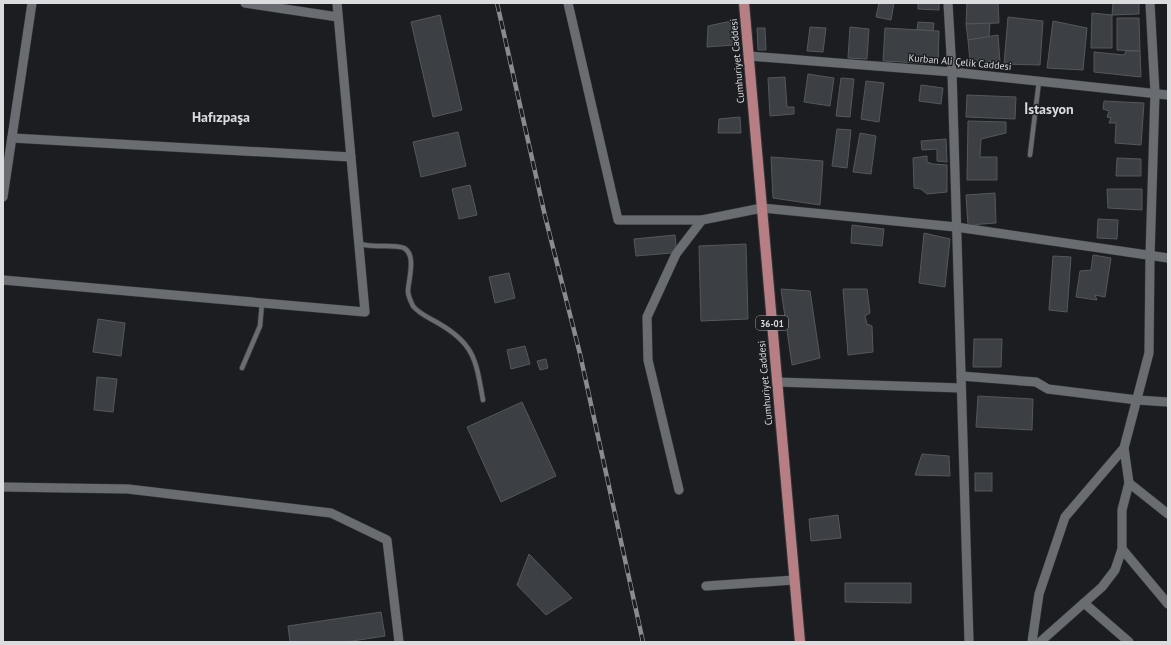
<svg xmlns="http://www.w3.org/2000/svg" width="1171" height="645" viewBox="0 0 1171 645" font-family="'PT Sans',sans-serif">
	<rect width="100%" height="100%" fill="#1b1d21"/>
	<g fill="#3c3f43" stroke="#54575b">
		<path d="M879 3H894L891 20 876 17Z"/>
		<path d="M918 3H939V10L918 9Z"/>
		<path d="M967 3H998L999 23 966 24Z"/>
		<path d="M1113 3H1139V14L1112 15Z"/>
		<path d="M1092 13 1112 15V48H1091Z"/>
		<path d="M440 15 462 110 433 117 411 22Z"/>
		<path d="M1008 17 1043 21 1040 65 1004 64Z"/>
		<path d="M1117 18H1139L1140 51 1117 50Z"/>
		<path d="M736 20 734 45 707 47 708 26Z"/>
		<path d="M1053 21 1087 28 1083 70 1047 68Z"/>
		<path d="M918 22 934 23 933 31 917 30Z"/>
		<path d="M990 23 989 37 968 40 966 24Z"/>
		<path d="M810 27 826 28 823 52 807 51Z"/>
		<path d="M850 27 869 29 867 59 848 58Z"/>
		<path d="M757 28H765L766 50H758Z"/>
		<path d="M885 28 939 31 938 64 883 61Z"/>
		<path d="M998 35 1000 62 970 61 968 40Z"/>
		<path d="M1126 51H1140L1141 77 1094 72V52L1124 55Z"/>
		<path d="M808 74 834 78 830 106 804 102Z"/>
		<path d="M785 77 787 107H794V114L770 116 768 78Z"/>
		<path d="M841 78 854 79 850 117 836 116Z"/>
		<path d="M866 81 884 83 879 122 861 119Z"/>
		<path d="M921 85 943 88 941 104 919 101Z"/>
		<path d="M967 95 1016 97 1015 119 966 117Z"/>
		<path d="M1104 101 1144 103 1141 145 1115 143 1116 123H1109L1111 118 1107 117 1109 111 1103 109Z"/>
		<path d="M740 117 741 133H718L719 119Z"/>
		<path d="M968 121 1006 122V133L981 139 980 157H997V180H967Z"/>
		<path d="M837 129 851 130 847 168 832 166Z"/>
		<path d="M458 132 466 166 421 177 413 142Z"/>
		<path d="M860 133 876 136 871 174 853 172Z"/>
		<path d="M946 139 947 162 937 161V149L922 150 921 141Z"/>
		<path d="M927 156V162L933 164 947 165V192L927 194 921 189 914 188 913 158Z"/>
		<path d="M771 157 823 161 820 205 773 198Z"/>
		<path d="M1117 158 1141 159V176H1116Z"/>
		<path d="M470 185 477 215 459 219 452 189Z"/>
		<path d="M1107 189H1142V210L1108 208Z"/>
		<path d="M995 193 996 223 968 225 966 195Z"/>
		<path d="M1098 219 1118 220 1117 239 1097 238Z"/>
		<path d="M852 225 884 229 882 246 851 243Z"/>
		<path d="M924 233 950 239 945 287 919 283Z"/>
		<path d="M675 235 676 246 671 253 636 256 634 239Z"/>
		<path d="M746 244 748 319 701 321 699 246Z"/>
		<path d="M1093 255 1111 258 1105 297 1095 295 1097 300 1076 297 1080 271 1091 270Z"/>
		<path d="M1053 256 1071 257 1067 312 1049 310Z"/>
		<path d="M509 273 515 298 495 303 489 277Z"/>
		<path d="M781 289 810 291 820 358 792 365Z"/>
		<path d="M843 289H867L870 313 865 316 867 324 872 326 873 352 848 355Z"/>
		<path d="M98 319 125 323 121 356 93 352Z"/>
		<path d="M974 339H1002L1001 367H973Z"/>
		<path d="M525 346 530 364 511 369 507 350Z"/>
		<path d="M546 359 548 368 540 370 537 361Z"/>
		<path d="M97 377 117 379 113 412 94 410Z"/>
		<path d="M978 396 1033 399 1032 430 976 427Z"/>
		<path d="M522 402 556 476 501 502 467 427Z"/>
		<path d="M922 454 949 456 950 476 915 475Z"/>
		<rect x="975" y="473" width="17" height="18"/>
		<path d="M838 515 841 538 811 541 809 519Z"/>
		<path d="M529 554 572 598 546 615 517 585Z"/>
		<path d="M845 583H911V603L845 602Z"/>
		<path d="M381 612 385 636 346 642H290L288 626Z"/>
	</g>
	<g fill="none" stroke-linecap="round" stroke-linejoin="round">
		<g stroke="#353739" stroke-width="6">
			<g id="service">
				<path d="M1030 155 1039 81"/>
				<path d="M359 244C364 245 371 246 377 246 385 246 396 245 404 248 417 255 408 281 408 291 408 295 411 302 413 306 419 314 430 318 438 323 475 344 476 361 483 400"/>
				<path d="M242 368 260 326 262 303"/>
			</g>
		</g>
		<g stroke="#353739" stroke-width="10">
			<g id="minor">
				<path d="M245 3 338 17"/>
				<path d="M568 3 618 220H702L762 208 956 227 1168 258"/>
				<path d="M948 3 952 72 969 642"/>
				<path d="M749 56 952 72 1168 95"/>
				<path d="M12 138 351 157"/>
				<path d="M3 197 32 3"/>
				<path d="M3 280 365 312 337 3"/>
				<path d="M961 376 1036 382 1048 389 1137 400 1168 402"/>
				<path d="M777 382 961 388"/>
				<path d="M1129 483 1168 514"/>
				<path d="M3 487 128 489 331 513 387 540 399 642"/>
				<path d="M679 490 648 360 647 317 676 254 702 220"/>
				<path d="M1122 549 1168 604"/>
				<path d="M706 586 794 580"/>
				<path d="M1084 603 1129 642"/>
				<path d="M1032 642 1039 594 1065 517 1124 448 1149 353 1150 256 1155 93 1150 3"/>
				<path d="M1040 642 1102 587 1115 570 1122 549V510L1129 483 1124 448"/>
			</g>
		</g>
		<g stroke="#353739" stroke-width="12">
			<path id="primary" d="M744 3 800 642"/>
		</g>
		<use href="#service" stroke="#696c70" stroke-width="4.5"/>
		<use href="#minor" stroke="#696c70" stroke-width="9"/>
		<use href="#primary" stroke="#b77f84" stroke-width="10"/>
		<g stroke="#898b8e" stroke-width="4.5">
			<path id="rail" d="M497 3 545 216 580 354 643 642"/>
		</g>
		<use href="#rail" stroke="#1b1d21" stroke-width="3" stroke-dasharray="9" stroke-linecap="butt"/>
	</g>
	<g text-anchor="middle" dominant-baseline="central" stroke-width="3" stroke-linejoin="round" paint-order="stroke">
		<rect fill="#1b1d21" stroke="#a1a3a5" stroke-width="1" x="756" y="316" width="32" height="14" rx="3"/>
		<g font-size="9" font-weight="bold" fill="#dadcde">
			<text x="772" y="323">36-01</text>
		</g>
		<g font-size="10" fill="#dadcde" stroke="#1b1d21">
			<text transform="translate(737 61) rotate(-95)">Cumhuriyet Caddesi</text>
			<text transform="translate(960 62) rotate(5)">Kurban Ali Çelik Caddesi</text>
			<text transform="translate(765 383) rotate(-95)">Cumhuriyet Caddesi</text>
		</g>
		<g font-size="14" font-weight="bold" fill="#dadcde" stroke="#1b1d21">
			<text x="1049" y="109">İstasyon</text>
			<text x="221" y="117">Hafızpaşa</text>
		</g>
	</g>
	<rect width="1171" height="645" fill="none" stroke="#dadcde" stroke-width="8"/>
</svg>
